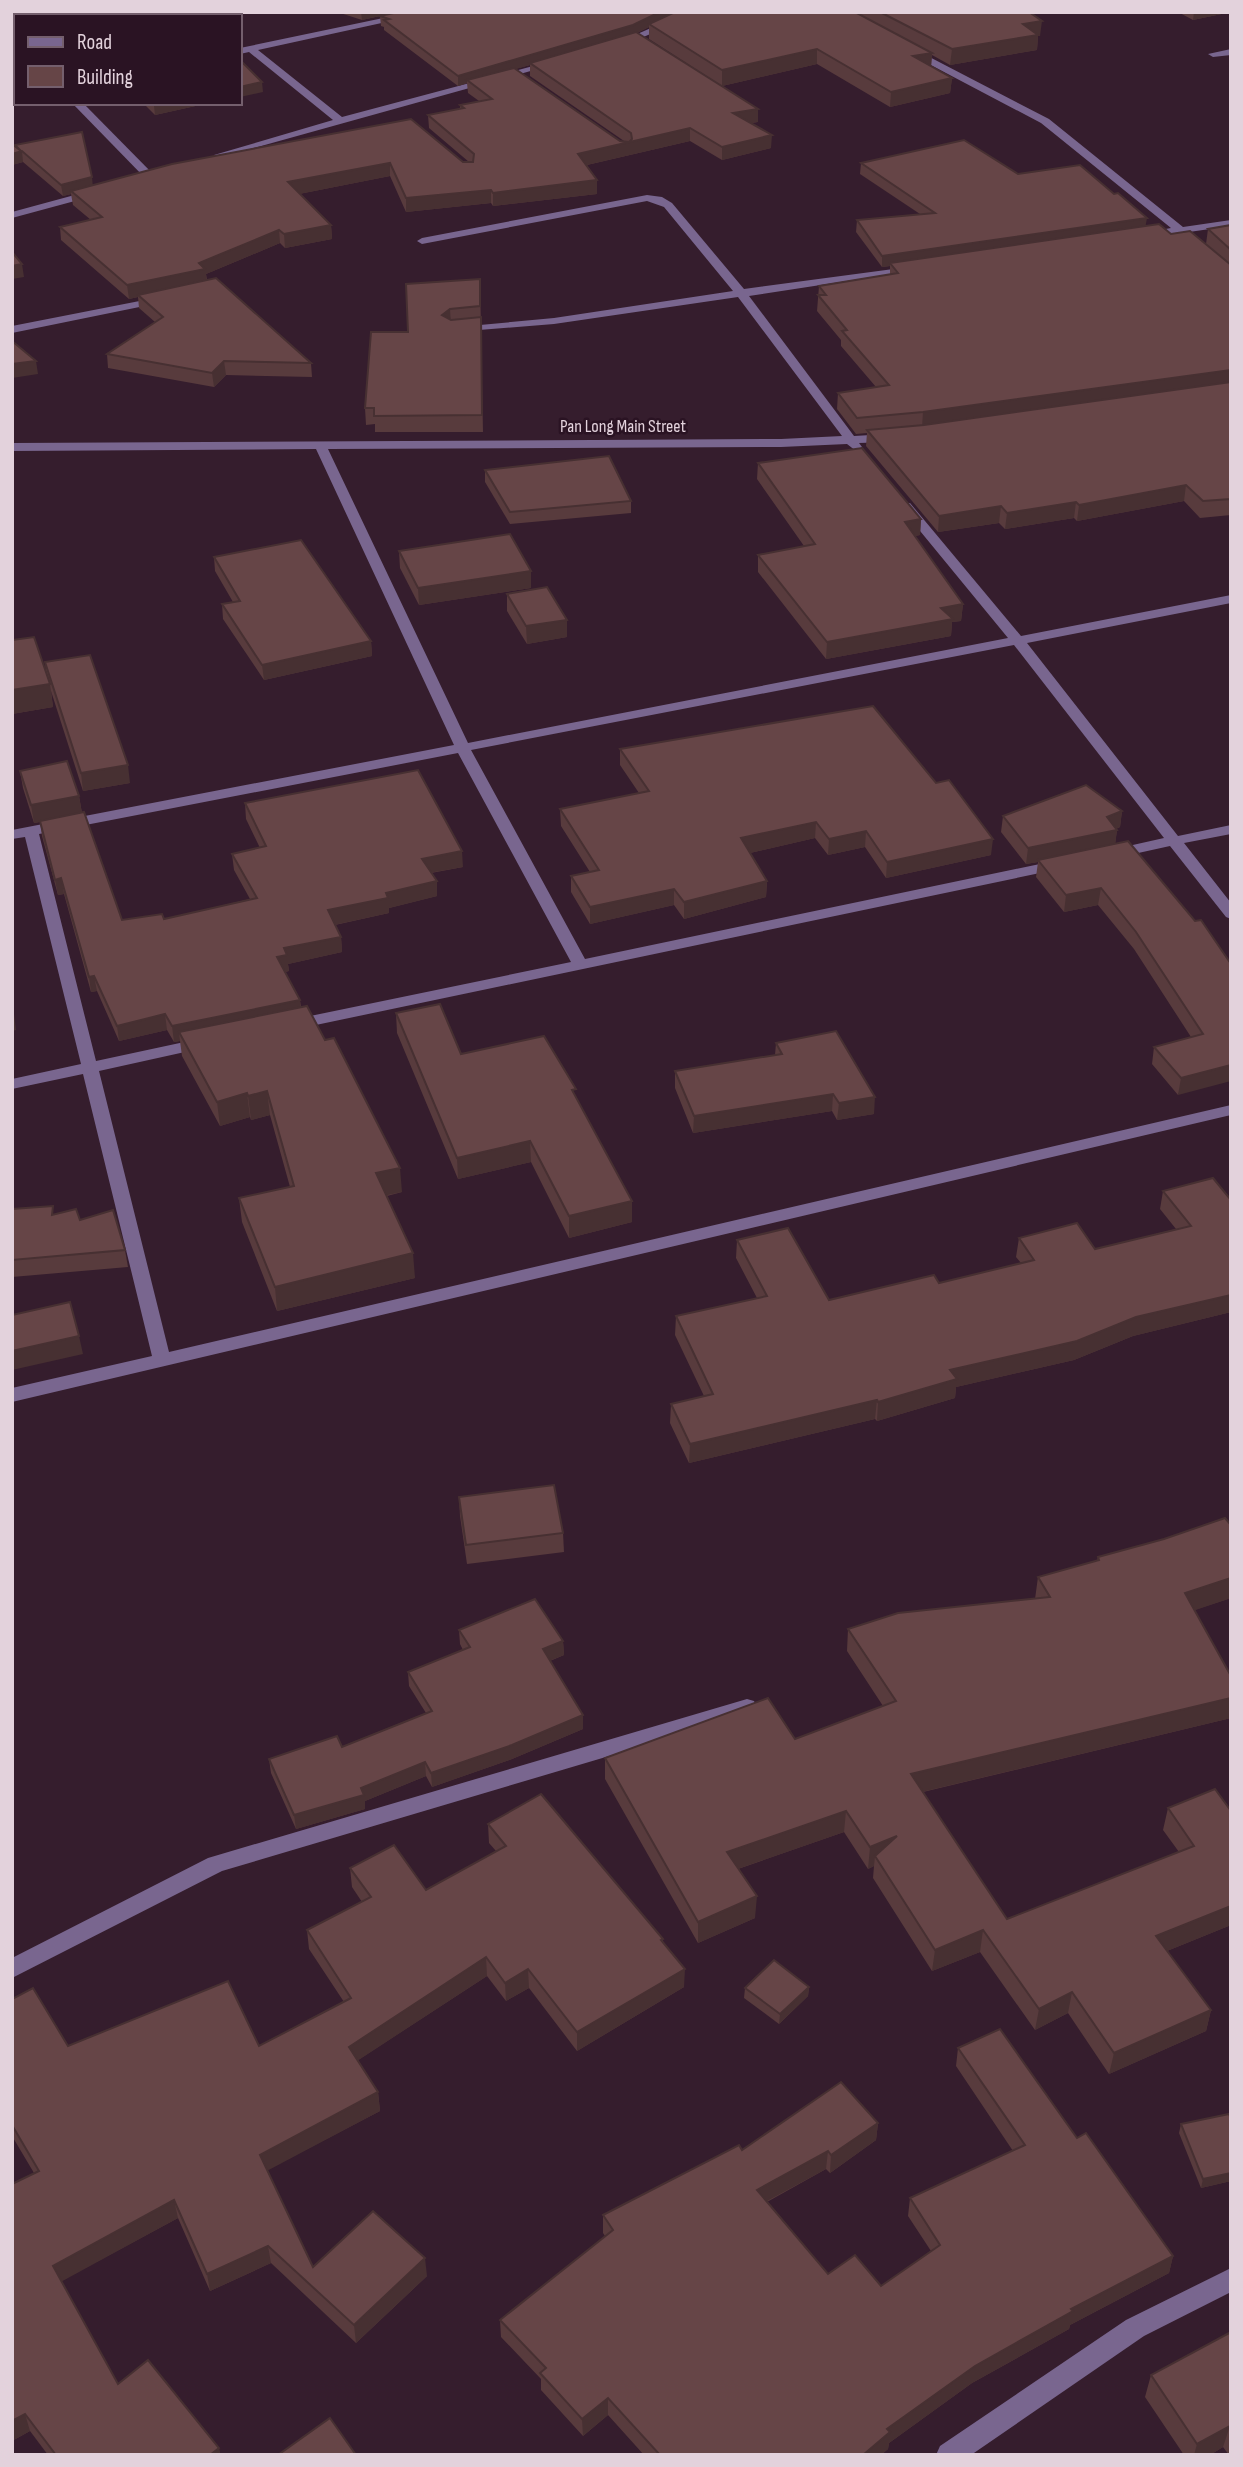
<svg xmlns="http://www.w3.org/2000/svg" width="1243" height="2467" viewBox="0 0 1243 2467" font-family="'Sofia Sans Condensed',sans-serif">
	<rect width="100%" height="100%" fill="#351d2d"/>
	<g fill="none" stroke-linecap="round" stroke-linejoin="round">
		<g fill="#79668f" fill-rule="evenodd">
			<rect x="31" y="12" width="10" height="4"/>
			<path d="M412 12H432L258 50 342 117 548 62 556 64 214 159V155L333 120 249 52 240 54V48Z"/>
			<path d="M687 12H701L625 45 617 43Z"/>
			<path d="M1231 49V55L1213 57 1208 54Z"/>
			<path d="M910 50H916L1049 119 1183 227 1231 220V226L1189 232V236L1185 237 1178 234 1144 237V233L1171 228 1041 123 910 54Z"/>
			<path d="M12 68 16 69V75L12 74Z"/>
			<path d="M16 96V102L12 103V97Z"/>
			<path d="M72 103H83L155 176V180H147Z"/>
			<path d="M93 190 98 193 97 195 12 218V212Z"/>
			<path d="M647 195 662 197 672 203 744 289 916 266V270L912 271 749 296 854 436 888 434 894 438 888 442 859 443 862 447 856 451 847 444 781 447 328 449 468 743 1008 638 902 509V503H910L1021 636 1231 595V603L1027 643 1178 836 1231 825V834L1184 843 1231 903V919L1226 917 1170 846 1111 859 1106 857 1103 854 1106 851 1164 838 1014 645 471 750 585 959 1059 860 1064 862 1067 865 1064 868 292 1030 286 1029 284 1025 286 1021 571 962 458 753 39 834 96 1061 203 1038 211 1043 203 1048 99 1071 169 1352 1231 1105V1115L12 1402V1388L152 1356 83 1074 12 1089V1079L81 1064 25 837 12 839V830L454 745 316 449 12 451V443L781 439 842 436 738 297 554 324 454 332 452 330 458 327 554 318 733 291 664 207 647 201 422 244 417 241 422 238Z"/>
			<path d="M160 297 164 298V302L12 333V326Z"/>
			<path d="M747 1699 754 1701 757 1707 754 1713 222 1871 12 1978V1958L208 1858Z"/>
			<path d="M1231 2268V2292L1144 2336 971 2455H936L940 2446 1126 2320Z"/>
		</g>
	</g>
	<g fill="#583b3d" fill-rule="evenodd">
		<path d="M49 12H85L82 16H54Z"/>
		<path d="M337 12H398L362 20Z"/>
		<path d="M398 12H1029L1040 36H1038L1037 50 950 65 932 55 931 66 952 78 950 93 890 107 817 64 722 86 649 39V27L637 33 758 122 751 123 771 148 722 160 690 141 587 165 597 180V194L493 206 491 203 406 212 390 176 299 194 331 225 332 239 285 248 280 243 206 274 207 280 311 363 312 377 226 375 214 387 108 368 107 354 155 322 139 308 138 297 129 299 61 240 60 227 91 220 73 205 71 194 63 196 23 162 12 165V144L93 185 172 164 469 162 429 128 428 115 460 109V105L479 101 468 93 467 83 458 86 384 30V27L381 26 380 16ZM530 65V76L624 141H620L515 69Z"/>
		<path d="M1178 12H1231L1193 20Z"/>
		<path d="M12 14 16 16V50H12Z"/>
		<path d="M143 103H209L155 115Z"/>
		<path d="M861 163 1018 174 1145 226 1206 244 1208 229 1231 225V515L1200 518 1184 501 1077 521 1074 518 1005 529 999 523 938 532 866 446 867 433 856 434 837 409 838 393 876 387 841 346V340L817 311 819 286 890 275V266L882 267 856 232 857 220 920 214 860 174Z"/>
		<path d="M480 279 483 432H375V424L366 425 365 408 408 332Z"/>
		<path d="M758 463 921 519 920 535 915 536 963 604 961 621 952 622 951 636 826 659 758 572V555L804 546 757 479Z"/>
		<path d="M485 470 631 501V513L510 524 485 482Z"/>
		<path d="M399 551 531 571V588L419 605 400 568Z"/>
		<path d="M214 557 371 641 372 656 264 680 223 619 222 604 233 602 215 571Z"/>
		<path d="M507 594 567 637 527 644 507 611Z"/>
		<path d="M12 640 46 673 45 662 130 783 83 791 51 691 53 707 12 714Z"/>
		<path d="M620 749 991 855 886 878 865 847 828 855 815 838 750 853 767 881 766 897 684 919 674 905 590 924 571 892V876L590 872 561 826 560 809 639 793 620 765Z"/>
		<path d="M20 771 79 796 82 813 122 920 164 919 250 899 234 870 232 854 260 848 246 819 245 803 463 867 431 873 437 896 389 908V913L335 925 341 937 342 952 288 964 289 971 285 972 300 1000 301 1007 402 1192 387 1196 415 1278 277 1311 242 1222 239 1198 290 1187 270 1115 251 1120 250 1117 220 1126 182 1056 180 1041 174 1042 167 1030 119 1041 97 991 91 992 64 894 58 895 42 836 40 822 34 823 23 788Z"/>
		<path d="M1122 811 1120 827 1116 829 1117 830 1115 844 1231 964 1178 1095 1152 1064 1154 1047 1191 1037 1134 949 1098 905 1064 912 1036 877 1038 862 1026 864 1001 832 1003 816Z"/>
		<path d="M396 1013 461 1054 576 1097 632 1222 569 1238 531 1162 458 1179 397 1033Z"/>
		<path d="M776 1043 874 1114 837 1120 832 1111 693 1133 675 1088V1071L775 1055Z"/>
		<path d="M1163 1191 1231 1200V1312L1133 1336 1074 1360 956 1387 955 1398 877 1421 875 1419 689 1463 670 1423 671 1404 704 1396 675 1335 676 1316 757 1298 736 1258 737 1240 829 1300 939 1283 1021 1263 1016 1257 1019 1238 1095 1249 1176 1229 1160 1209Z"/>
		<path d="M12 1209 54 1215 80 1220 125 1250 128 1267 12 1277Z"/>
		<path d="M459 1497 563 1533 564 1552 467 1564 460 1516Z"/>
		<path d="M1098 1557 1231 1598 1194 1610 1231 1676V1718L923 1792 1007 1919 1179 1852 1163 1830 1168 1808 1231 1811V1925L1167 1951 1211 2010 1206 2031 1109 2074 1068 2013 1035 2030 980 1952 932 1971 873 1878 874 1866 868 1869 844 1832 738 1869 755 1918 698 1943 605 1779V1758L795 1739 883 1706 847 1651 848 1629 1035 1599 1038 1577 1097 1561Z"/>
		<path d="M459 1630 563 1641 564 1655 550 1661 583 1729 512 1759 432 1787 426 1776 365 1801V1809L296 1829 271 1773 269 1759 342 1747 426 1713 409 1686 408 1672 463 1650 460 1644Z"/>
		<path d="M488 1824 663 1939V1943L684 1987 577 2051 529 1988 506 2001 487 1976 358 2060 378 2092 380 2111 267 2170 313 2267 427 2276 356 2343 271 2263 210 2291 178 2218 61 2281 118 2384 219 2448 220 2455H48L30 2431 12 2441V2184L34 2173 12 2136V1999L68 2046H259L344 2002 309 1949 307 1930 362 1902 352 1887 350 1868 426 1890 496 1851 489 1843Z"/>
		<path d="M809 1987 808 1996 779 2024 744 1998 745 1988Z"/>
		<path d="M958 2048 1077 2138 1173 2256 1169 2273 1070 2325 1069 2329 972 2383 889 2443 888 2449 881 2455H644L608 2415 583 2436 541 2390V2379L501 2337 500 2320 605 2236 603 2233V2215L742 2150 878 2123 876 2140 830 2173 826 2169 767 2202 828 2274 881 2286 931 2251 908 2216 910 2198 1013 2151 956 2066Z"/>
		<path d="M1231 2119V2181L1201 2188 1179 2133 1181 2124Z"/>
		<path d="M1231 2332V2455H1229L1223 2447 1210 2455H1184L1145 2397 1151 2375Z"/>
	</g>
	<g fill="#473032">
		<path d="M78 12H85L82 16H76Z"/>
		<path d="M361 12H398L362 20Z"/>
		<path d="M660 12H676L649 24V27L633 35 530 63V65L470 82 467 80V83L458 86V76Z"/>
		<path d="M1194 12H1231L1193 20Z"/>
		<path d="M1042 21 1040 36H1038L1037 50 950 65 952 49 1023 24Z"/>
		<path d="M817 49V64L722 86V70Z"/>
		<path d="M932 53 931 68 913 56Z"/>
		<path d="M952 78 950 93 890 107 891 92Z"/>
		<path d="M262 82 263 92 240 97V87Z"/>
		<path d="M165 103H209L155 115 154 106Z"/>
		<path d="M758 109V122L733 126V113Z"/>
		<path d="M690 128V141L578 167V154Z"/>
		<path d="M772 135 771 148 722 160V147Z"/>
		<path d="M22 151 23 162 12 165V154Z"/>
		<path d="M390 163V176L289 196 288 182Z"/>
		<path d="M92 177 93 188 71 191V194L63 196 61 185Z"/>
		<path d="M597 180V194L493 206V193Z"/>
		<path d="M491 190V203L406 212V198Z"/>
		<path d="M1147 218 1145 229 890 263V266L882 267V256Z"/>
		<path d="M331 225 332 239 285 248 284 234Z"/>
		<path d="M279 230 280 243 206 274 207 283 138 295V297L129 299 127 285 199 263Z"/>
		<path d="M22 264 24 277 12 279V266Z"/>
		<path d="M450 309 451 324 442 315Z"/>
		<path d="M36 361 38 374 12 378V364Z"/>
		<path d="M224 361 226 375 214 387 212 373Z"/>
		<path d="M1231 370V385L922 428 923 412Z"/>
		<path d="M1186 485 1184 501 1077 521 1079 505Z"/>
		<path d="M1076 502 1074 518 1005 529 1007 513Z"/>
		<path d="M1001 506 999 523 938 532 939 516Z"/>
		<path d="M921 519 920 535 904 538 905 522Z"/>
		<path d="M531 571V588L419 605 418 588Z"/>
		<path d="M963 604 961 621 952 622 951 636 826 659 827 642 941 608Z"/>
		<path d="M567 620V637L527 644 526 626Z"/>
		<path d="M371 641 372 656 264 680 262 665Z"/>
		<path d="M50 684 53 707 12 714V690Z"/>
		<path d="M128 765 130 783 83 791 81 773Z"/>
		<path d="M79 796 82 814 34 823 31 805Z"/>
		<path d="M1122 811 1120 827 1109 832 1117 830 1115 846 1038 860V862L1026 864 1028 848Z"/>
		<path d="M816 822 815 838 741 855V838Z"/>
		<path d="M866 831 865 847 828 855 829 839Z"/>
		<path d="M993 839 991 855 886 878 887 862Z"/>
		<path d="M462 851 463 867 423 874 422 859Z"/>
		<path d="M61 878 64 894 58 895 55 880Z"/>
		<path d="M437 881V896L389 908V913L329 926 328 910 386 893Z"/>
		<path d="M767 881 766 897 684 919V902Z"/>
		<path d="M1101 888 1098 905 1064 912 1066 895Z"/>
		<path d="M674 889V905L590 924V907Z"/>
		<path d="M341 937 342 952 288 964 289 971 278 973 277 957 284 948Z"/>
		<path d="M94 976 97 991 91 992 89 977Z"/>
		<path d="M300 1000 301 1016 179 1032 180 1041 174 1042 172 1026Z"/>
		<path d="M12 1014H14L16 1030 12 1031Z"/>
		<path d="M165 1014 167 1030 119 1041 117 1026Z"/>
		<path d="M1231 1065V1081L1178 1095 1181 1078Z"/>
		<path d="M267 1091 270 1115 251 1120 248 1096Z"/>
		<path d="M247 1093 250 1117 220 1126 217 1102Z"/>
		<path d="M833 1094 832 1111 693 1133 694 1116Z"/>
		<path d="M875 1097 874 1114 837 1120 839 1103Z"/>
		<path d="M530 1141 531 1162 458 1179 457 1158Z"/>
		<path d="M400 1168 402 1192 378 1197 376 1173Z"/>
		<path d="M632 1201V1222L569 1238V1216Z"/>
		<path d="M413 1253 415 1278 277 1311 275 1287Z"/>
		<path d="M1231 1295V1312L1133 1336 1074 1360 956 1387 955 1398 877 1421 878 1402 950 1370 1136 1317Z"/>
		<path d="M79 1336 83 1354 12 1370V1351Z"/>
		<path d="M877 1400 875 1419 689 1463 690 1444Z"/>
		<path d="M1231 1578V1598L1181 1615 1185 1593Z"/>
		<path d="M563 1641 564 1655 544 1663 543 1649Z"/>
		<path d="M1231 1698V1718L909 1795 911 1774Z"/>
		<path d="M583 1715V1729L512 1759 432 1787 431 1773Z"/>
		<path d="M425 1762 426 1776 365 1801V1809L296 1829 294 1815Z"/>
		<path d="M846 1811 844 1832 726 1873 727 1852Z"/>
		<path d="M897 1836 875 1856 874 1866 868 1869 870 1847Z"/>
		<path d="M757 1896 755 1918 698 1943V1922Z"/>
		<path d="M1231 1906V1925L1152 1957 1156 1936Z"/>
		<path d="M983 1930 980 1952 932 1971 935 1950Z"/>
		<path d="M486 1957 487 1976 351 2065 349 2047Z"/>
		<path d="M528 1969 529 1988 506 2001 505 1983Z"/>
		<path d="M685 1969 684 1987 577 2051V2032Z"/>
		<path d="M809 1987 808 1996 779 2024 780 2014Z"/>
		<path d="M1072 1992 1068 2013 1035 2030 1039 2009Z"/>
		<path d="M1211 2010 1206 2031 1109 2074 1114 2053Z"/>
		<path d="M378 2092 380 2111 263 2173 260 2155Z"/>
		<path d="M878 2123 876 2140 830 2173 831 2155Z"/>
		<path d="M828 2151 826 2169 756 2207 757 2190Z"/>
		<path d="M1231 2173V2181L1201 2188 1203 2179Z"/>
		<path d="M174 2200 178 2218 57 2284 53 2266Z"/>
		<path d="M268 2246 271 2263 210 2291 207 2274Z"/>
		<path d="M1173 2256 1169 2273 1070 2325 1069 2329 972 2383 889 2443 888 2449 881 2455H863L887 2429 975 2366 1071 2309Z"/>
		<path d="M425 2258 427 2276 356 2343 354 2325Z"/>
		<path d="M608 2398V2415L583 2436 582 2419Z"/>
		<path d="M25 2414 30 2431 12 2441V2421Z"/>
		<path d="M1230 2426 1223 2447 1210 2455H1194L1197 2444Z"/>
		<path d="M219 2448 220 2455H210Z"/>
	</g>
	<g fill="#664547" stroke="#473032" stroke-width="2">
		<path d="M59 12H78L76 16H63Z"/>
		<path d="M398 12H660L633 25 458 76 384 20 389 19 380 16Z"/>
		<path d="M675 12H855L932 53 913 56 952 78 891 92 817 49 722 70 649 24Z"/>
		<path d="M880 12H1029L1042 21 1023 24 1038 35 952 49Z"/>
		<path d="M12 14 16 16V40L12 39Z"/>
		<path d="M636 32 758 109 733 113 772 135 722 147 690 128 578 154 597 180 493 193 491 190 406 198 390 163 288 182 331 225 284 234 279 230 199 263 205 269 127 285 60 227 102 217 71 191 172 164 411 119 463 162H473L474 154 428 115 464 108 460 105 492 99 467 80 514 68 620 141 629 142 632 139 631 133 530 63Z"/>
		<path d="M240 60 262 82 240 87Z"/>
		<path d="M82 132 92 177 61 185 22 151 12 154V144L21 151 15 145Z"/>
		<path d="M964 140 1018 174 1080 165 1114 194 1118 193 1147 218 882 256 857 220 935 213 861 163Z"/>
		<path d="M1159 224 1171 234 1190 231 1231 265V370L923 412 857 418 838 393 889 385 842 331 847 330 818 295H826L819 286 898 273 890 263Z"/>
		<path d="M1231 225V250L1208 229Z"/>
		<path d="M12 252 22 264 12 266Z"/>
		<path d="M216 278 311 363 224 361 212 373 107 354 163 317 138 295Z"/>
		<path d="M480 279V306L450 309 442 315 451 320 481 317 482 415 374 416V408H365L371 332H408L406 284Z"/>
		<path d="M12 341 36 361 12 364Z"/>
		<path d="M1231 382V499L1203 501 1186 485 1079 505 1076 502 1007 513 1001 506 939 516 867 430 924 425Z"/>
		<path d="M862 448 921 519 905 522 963 604 941 608 953 619 827 642 758 555 815 544 758 463Z"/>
		<path d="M609 456 631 501 510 512 485 470Z"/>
		<path d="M510 534 531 571 418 588 399 551Z"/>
		<path d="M301 540 371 641 262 665 222 604 240 601 214 557Z"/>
		<path d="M547 587 567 620 526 626 507 594Z"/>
		<path d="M34 637 50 684 12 690V640Z"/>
		<path d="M90 655 128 765 81 773 45 662Z"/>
		<path d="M873 706 936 783 949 780 993 839 887 862 866 831 829 839 816 822 741 838 767 881 684 902 674 889 590 907 571 876 599 870 560 809 649 791 620 749Z"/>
		<path d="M67 761 79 796 31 805 20 771Z"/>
		<path d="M418 770 462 851 422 859 437 881 386 893 388 898 328 910 341 937 284 948 287 955 277 957 300 1000 172 1026 165 1014 117 1026 94 976 89 977 61 878 55 880 40 821 84 812 122 920 162 914 164 919 257 898 232 854 266 846 245 803Z"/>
		<path d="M1086 785 1122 811 1107 817 1117 830 1028 848 1003 816Z"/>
		<path d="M1128 841 1195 921 1201 920 1231 964V1065L1181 1078 1154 1047 1203 1034 1136 932 1101 888 1066 895 1038 860Z"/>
		<path d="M440 1004 461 1054 544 1036 576 1089 572 1090 632 1201 569 1216 530 1141 457 1158 396 1013Z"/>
		<path d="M307 1006 325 1040 334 1038 400 1168 376 1173 413 1253 275 1287 239 1198 294 1186 267 1091 248 1096 247 1093 217 1102 179 1032Z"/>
		<path d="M836 1031 875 1097 839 1103 833 1094 694 1116 675 1071 782 1054 776 1043Z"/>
		<path d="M1213 1178 1231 1200V1295L1136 1317 1077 1341 950 1370 957 1379 878 1402 877 1400 690 1444 671 1404 713 1394 676 1316 767 1296 737 1240 788 1228 829 1300 934 1275 939 1283 1034 1260 1019 1238 1077 1223 1095 1249 1191 1226 1163 1191Z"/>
		<path d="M53 1206 52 1215 76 1209 80 1220 113 1210 125 1250 12 1260V1209Z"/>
		<path d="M70 1302 79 1336 12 1351V1315Z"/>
		<path d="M554 1485 563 1533 466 1545 459 1497Z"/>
		<path d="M1225 1518 1231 1525V1578L1185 1593 1231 1676V1698L911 1774 1007 1919 1194 1846 1168 1808 1215 1789 1231 1811V1906L1156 1936 1211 2010 1114 2053 1072 1992 1039 2009 983 1930 935 1950 875 1856 897 1836 870 1847 846 1811 727 1852 757 1896 698 1922 605 1758 768 1698 795 1739 896 1701 848 1629 898 1613 1050 1597 1038 1577 1099 1560 1098 1557 1164 1539Z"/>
		<path d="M535 1599 563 1641 543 1649 583 1715 512 1745 431 1773 425 1762 361 1788 364 1795 294 1815 269 1759 337 1736 342 1747 432 1711 408 1672 470 1647 459 1630Z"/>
		<path d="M541 1794 663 1939 661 1940 685 1969 577 2032 528 1969 505 1983 486 1957 349 2047 378 2092 260 2155 313 2267 373 2211 425 2258 354 2325 268 2246 207 2274 174 2200 53 2266 118 2384 148 2360 219 2448 210 2455H56L25 2414 12 2421V2184L39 2171 12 2125V1999L33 1988 68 2046 228 1981 259 2046 351 1998 307 1930 371 1897 350 1868 394 1845 426 1890 506 1846 488 1824Z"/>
		<path d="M774 1960 809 1987 780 2014 745 1988Z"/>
		<path d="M1000 2029 1077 2138 1086 2133 1173 2256 1071 2309 1073 2311 975 2366 887 2429 890 2432 863 2455H660L608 2398 582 2419 540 2373 546 2368 500 2320 613 2230 603 2215 739 2145 742 2150 841 2082 878 2123 831 2155 828 2151 757 2190 828 2274 855 2255 881 2286 940 2245 910 2198 1025 2145 958 2048Z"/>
		<path d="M1229 2114 1231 2119V2173L1203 2179 1181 2124Z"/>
		<path d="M1231 2332V2427L1230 2426 1197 2444 1151 2375Z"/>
		<path d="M330 2418 356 2455H278Z"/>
	</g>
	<g text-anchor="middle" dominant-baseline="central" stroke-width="5" stroke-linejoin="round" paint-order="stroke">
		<g font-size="18" fill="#e3d2dc" stroke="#2a1323">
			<text x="623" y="426">Pan Long Main Street</text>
		</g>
	</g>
	<rect width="1243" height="2467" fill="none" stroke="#e3d2dc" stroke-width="28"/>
	<rect x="14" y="14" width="228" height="91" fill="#2a1323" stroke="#745f6d" stroke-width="2"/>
	<rect x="28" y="37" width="35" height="10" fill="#79668f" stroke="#745f6d" stroke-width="2"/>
	<text x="77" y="49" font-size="21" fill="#e3d2dc">Road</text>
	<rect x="28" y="66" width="35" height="21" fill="#664547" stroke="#745f6d" stroke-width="2"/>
	<text x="77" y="84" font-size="21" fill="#e3d2dc">Building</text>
</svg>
